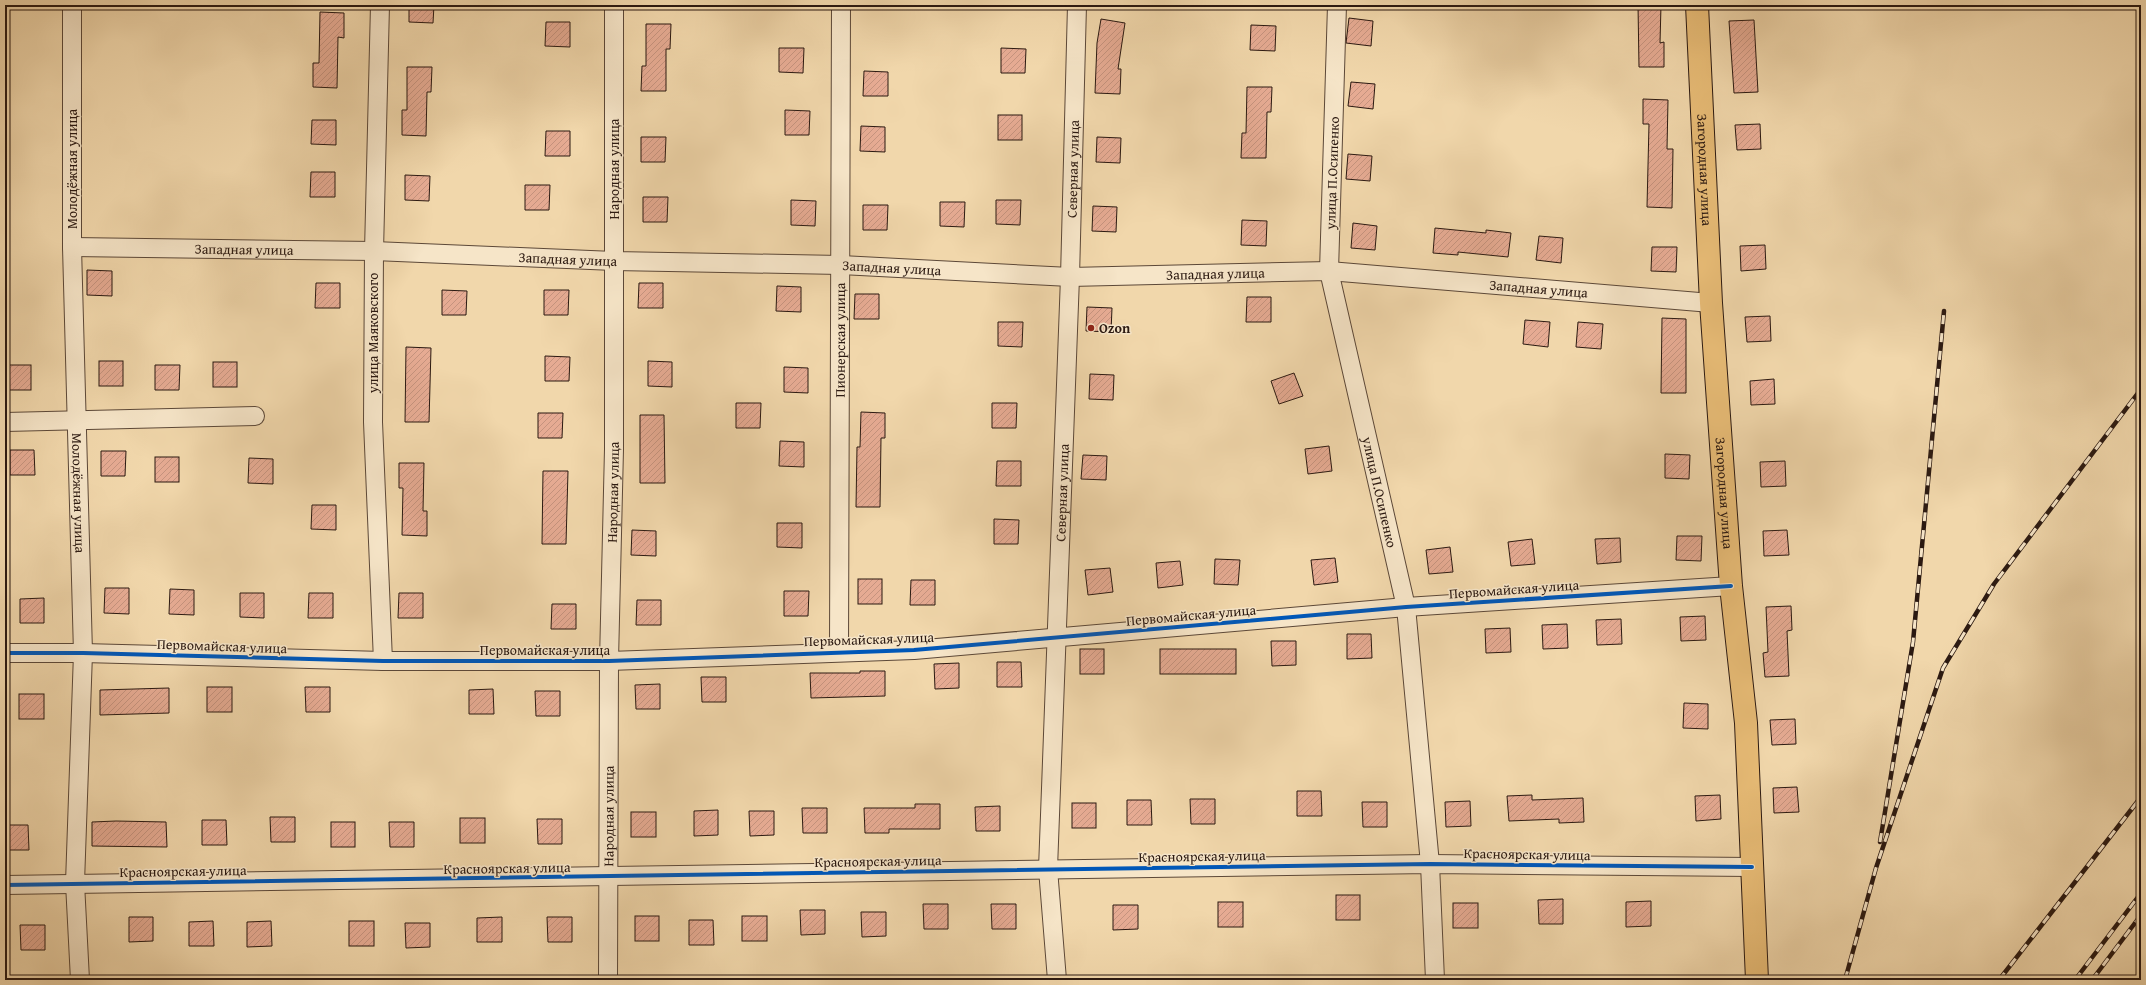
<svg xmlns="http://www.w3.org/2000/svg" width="2146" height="985" viewBox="0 0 2146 985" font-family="'Gentium Book Plus',serif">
	<defs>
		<pattern id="building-hatch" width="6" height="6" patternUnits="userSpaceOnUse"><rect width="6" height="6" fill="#e6ab93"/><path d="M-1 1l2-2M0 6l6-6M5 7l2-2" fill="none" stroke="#c5937e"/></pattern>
	</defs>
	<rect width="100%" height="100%" fill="#f1d7ab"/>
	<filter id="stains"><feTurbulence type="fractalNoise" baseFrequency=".005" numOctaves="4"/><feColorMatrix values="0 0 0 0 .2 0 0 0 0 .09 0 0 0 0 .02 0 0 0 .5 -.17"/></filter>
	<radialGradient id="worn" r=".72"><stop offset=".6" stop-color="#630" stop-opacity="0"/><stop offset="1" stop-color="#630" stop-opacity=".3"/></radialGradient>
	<g fill="url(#building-hatch)" stroke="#2b1911">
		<path d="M409 5H434L433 23 409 22Z"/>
		<path d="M1638 5H1661L1660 43 1664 42V67H1639Z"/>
		<path d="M320 12 344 13V38L338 37 337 88 313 87V63H319Z"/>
		<path d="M1349 18 1373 21 1371 46 1346 43Z"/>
		<path d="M1101 19 1125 23 1118 69H1121L1120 94 1095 93 1097 43Z"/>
		<path d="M1754 20 1758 92 1734 93 1729 21Z"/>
		<path d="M546 22H570V47L545 46Z"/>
		<path d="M646 24H671L670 49H666V91H641L642 66H646Z"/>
		<path d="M1251 25 1276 26 1275 51 1250 50Z"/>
		<path d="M779 48H804L803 73 779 72Z"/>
		<path d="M1001 48 1026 49 1025 73H1001Z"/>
		<path d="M407 67H432L431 92H427L426 136 402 135V110H407Z"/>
		<path d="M864 71 888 72V96H863Z"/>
		<path d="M1351 82 1375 84 1373 109 1348 106Z"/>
		<path d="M1247 87H1272L1271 112H1267L1266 158H1241L1242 133H1246Z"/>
		<path d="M1643 99 1668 100 1667 149H1673L1672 208 1647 207 1649 124H1643Z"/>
		<path d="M785 110 810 111 809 135H785Z"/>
		<rect x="998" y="115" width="24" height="25"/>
		<path d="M312 120H336V145L311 144Z"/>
		<path d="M1760 124 1761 149 1737 150 1735 125Z"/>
		<path d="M861 126 885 127V152L860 151Z"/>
		<path d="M546 131H570V156H545Z"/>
		<path d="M641 137H666L665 162H641Z"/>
		<path d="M1097 137 1121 138 1120 163 1096 162Z"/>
		<path d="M1348 154 1372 156 1370 181 1346 179Z"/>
		<path d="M311 172H335V197H310Z"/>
		<path d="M405 175 430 176 429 201 405 200Z"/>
		<path d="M525 185H550L549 210H525Z"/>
		<path d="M643 197H668L667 222H643Z"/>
		<path d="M791 200 816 201 815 226 791 225Z"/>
		<path d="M996 200H1021L1020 225 996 224Z"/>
		<path d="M940 202H965L964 227 940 226Z"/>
		<path d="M863 205H888L887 230H863Z"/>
		<path d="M1093 206 1117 207 1116 232 1092 231Z"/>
		<path d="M1242 220 1267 221 1266 246 1241 245Z"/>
		<path d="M1353 223 1377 226 1375 250 1351 248Z"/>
		<path d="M1435 228 1486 233V230L1511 233 1508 257 1458 252V255L1433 253Z"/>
		<path d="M1539 236 1563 238 1561 263 1536 260Z"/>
		<path d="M1765 245 1766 269 1741 271 1740 246Z"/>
		<path d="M1652 247H1677L1676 272 1651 271Z"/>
		<path d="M87 270 112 271V296L87 295Z"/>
		<path d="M316 283H340V308H315Z"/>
		<path d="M639 283H663V308H638Z"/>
		<path d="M777 286 801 287V312L776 311Z"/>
		<path d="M442 290 467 291 466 315H442Z"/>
		<path d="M544 290H569L568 315H544Z"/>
		<path d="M855 294H879V319H854Z"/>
		<path d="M1247 297H1271V322H1246Z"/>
		<path d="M1087 307 1112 308 1111 332 1086 331Z"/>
		<path d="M1770 316 1771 341 1747 342 1745 317Z"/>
		<path d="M1662 318 1686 319V393H1661Z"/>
		<path d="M1525 320 1550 322 1548 347 1523 344Z"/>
		<path d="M998 322H1023L1022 347 998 346Z"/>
		<path d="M1578 322 1603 324 1601 349 1576 347Z"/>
		<path d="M406 347 431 348 429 422H405Z"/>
		<path d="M545 356 570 357 569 381H545Z"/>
		<rect x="99" y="361" width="24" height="25"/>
		<path d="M648 361 672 362V387L648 386Z"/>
		<rect x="213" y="362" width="24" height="25"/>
		<rect x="6" y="365" width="25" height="25"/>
		<path d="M155 365H180L179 390H155Z"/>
		<path d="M784 367 808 368V393L784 392Z"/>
		<path d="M1294 373 1303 396 1279 404 1271 381Z"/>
		<path d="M1090 374 1114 375 1113 400 1089 399Z"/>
		<path d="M1774 379 1775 404 1751 405 1750 381Z"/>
		<path d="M736 403H761L760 428H736Z"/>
		<path d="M992 403H1017L1016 428H992Z"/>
		<path d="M861 412 885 413V438H881L880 507H856L857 447H860Z"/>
		<path d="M538 413H563L562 438H538Z"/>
		<path d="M640 415H664L665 483H640Z"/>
		<path d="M780 441 804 442V467L779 466Z"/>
		<path d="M1329 446 1332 471 1308 474 1305 449Z"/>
		<path d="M10 450H34L35 475H10Z"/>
		<path d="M101 451H126L125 476H101Z"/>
		<path d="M1665 454 1690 455 1689 479 1665 478Z"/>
		<path d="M1083 455 1107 456 1106 480 1081 479Z"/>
		<rect x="155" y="457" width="24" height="25"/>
		<path d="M249 458 273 459V484L248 483Z"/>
		<path d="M997 461H1021V486H996Z"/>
		<path d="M1785 461 1786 486 1761 487 1760 462Z"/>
		<path d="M399 463H424L423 511H427V536L402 535 403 488H399Z"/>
		<path d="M543 471H568L566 544H542Z"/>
		<path d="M312 505H336V530L311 529Z"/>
		<path d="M994 519 1019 520 1018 544H994Z"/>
		<path d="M777 523H802V548L777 547Z"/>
		<path d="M632 530 656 531V556L631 555Z"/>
		<path d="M1787 530 1789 555 1764 556 1763 531Z"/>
		<path d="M1677 536H1702L1701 561 1676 560Z"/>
		<path d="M1620 538 1621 562 1597 564 1595 539Z"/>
		<path d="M1532 539 1535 564 1511 566 1508 542Z"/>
		<path d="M1450 547 1453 572 1429 574 1426 550Z"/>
		<path d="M1335 558 1338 582 1314 585 1311 560Z"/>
		<path d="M1215 559 1240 560 1238 585 1214 584Z"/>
		<path d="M1180 561 1183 585 1158 588 1156 563Z"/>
		<path d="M1110 568 1113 592 1088 595 1085 570Z"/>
		<rect x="858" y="579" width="24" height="25"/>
		<path d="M911 580H935V605H910Z"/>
		<path d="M105 588H129V614L104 613Z"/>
		<path d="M170 589 194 590V615L169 614Z"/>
		<path d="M784 591H809L808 616H784Z"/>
		<path d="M240 593H264V618L240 617Z"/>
		<path d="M309 593H333V618H308Z"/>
		<path d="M399 593H423V618H398Z"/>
		<path d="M44 598V623H20V599Z"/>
		<path d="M637 600H661V625H636Z"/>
		<path d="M552 604H576V629H551Z"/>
		<path d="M1791 606 1792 630 1787 631 1789 676 1765 677 1763 653 1768 652 1766 607Z"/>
		<path d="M1705 616 1706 640 1681 641 1680 617Z"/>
		<path d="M1621 619 1622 644 1597 645 1596 620Z"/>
		<path d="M1567 624 1568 648 1543 649 1542 625Z"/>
		<path d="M1510 628 1511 652 1486 653 1485 629Z"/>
		<path d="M1347 634H1371L1372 658 1347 659Z"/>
		<path d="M1271 641H1296V665L1272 666Z"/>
		<rect x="1080" y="649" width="24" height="25"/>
		<rect x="1160" y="649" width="76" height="25"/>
		<path d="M997 662H1021L1022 687H997Z"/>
		<path d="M959 663V688L935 689 934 664Z"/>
		<path d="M860 671H885V696L811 698 810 673H860Z"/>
		<path d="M701 677H726V702H702Z"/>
		<path d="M660 684V709H636L635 685Z"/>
		<rect x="207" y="687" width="25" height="25"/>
		<path d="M305 687H330V712H306Z"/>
		<path d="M169 688V713L100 715V690Z"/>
		<path d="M493 689 494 714H469V690Z"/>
		<path d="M535 691H560V716H536Z"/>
		<rect x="19" y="694" width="25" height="25"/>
		<path d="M1684 703 1708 704V729L1683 728Z"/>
		<path d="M1795 719 1796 744 1772 745 1770 720Z"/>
		<path d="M1797 787 1799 812 1774 813 1773 788Z"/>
		<path d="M1297 791H1321L1322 816H1297Z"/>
		<path d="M1532 795V800L1583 798 1584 822 1559 823V819L1509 821 1507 796Z"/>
		<path d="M1720 795 1721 819 1696 821 1695 796Z"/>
		<path d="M1190 799H1215V824H1191Z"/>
		<path d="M1127 800H1151L1152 825H1127Z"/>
		<path d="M1470 801 1471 826 1446 827 1445 802Z"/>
		<path d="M1362 802H1387V827H1363Z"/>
		<rect x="1072" y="803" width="24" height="25"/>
		<path d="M915 804H940V829H889V833H865L864 808H915Z"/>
		<path d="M1000 806V831H976L975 807Z"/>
		<path d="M802 808H827V833H803Z"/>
		<path d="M718 810V835L694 836V811Z"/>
		<path d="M749 811H774V835L750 836Z"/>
		<rect x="631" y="812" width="25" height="25"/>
		<path d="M270 817H295V842H271Z"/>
		<rect x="460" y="818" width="25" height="25"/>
		<path d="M537 819H562V844H538Z"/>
		<path d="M202 820H226L227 845H202Z"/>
		<path d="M116 821 166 822 167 847 92 846V822Z"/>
		<rect x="331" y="822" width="24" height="25"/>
		<path d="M389 822H414V847H390Z"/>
		<path d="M5 825H28L29 850H5Z"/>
		<rect x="1336" y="895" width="24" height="25"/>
		<path d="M1563 899V924H1539L1538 900Z"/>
		<path d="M1651 901V926L1626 927V902Z"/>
		<rect x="1218" y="902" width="25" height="25"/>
		<rect x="1453" y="903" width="25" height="25"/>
		<path d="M923 904H948V929H924Z"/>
		<path d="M991 904H1016V929H992Z"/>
		<path d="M1113 905H1138V929L1113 930Z"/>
		<path d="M800 910H825V934L801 935Z"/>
		<path d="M861 912H886V936L862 937Z"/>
		<rect x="635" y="916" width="24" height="25"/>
		<rect x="742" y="916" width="25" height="25"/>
		<path d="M129 917H153V941L129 942Z"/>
		<path d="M502 917V942H477V918Z"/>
		<path d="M547 917H572V942H548Z"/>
		<path d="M689 920H713L714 945H689Z"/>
		<path d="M213 921 214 946H189V922Z"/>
		<path d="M271 921 272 946 247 947V922Z"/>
		<rect x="349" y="921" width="25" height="25"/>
		<path d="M405 923H430V947L406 948Z"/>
		<path d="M20 925H45V950H21Z"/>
	</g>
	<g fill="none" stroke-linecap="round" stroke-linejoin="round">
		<g stroke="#5c4838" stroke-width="20">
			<g id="minor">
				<path id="s1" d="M72 5V247L83 653 75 883 80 980"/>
				<path d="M380 5 374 251 373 422 383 661"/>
				<path id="s2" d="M1337 5 1329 271 1406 607 1430 864 1435 980"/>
				<path id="s3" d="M72 247 374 251 614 261 841 265 1070 277 1329 271 1711 303"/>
				<path d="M5 422 255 416"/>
				<path id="s4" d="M839 652 841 5"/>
				<path d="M5 653H83L383 661H609L914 650 1406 607 1731 586"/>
				<path d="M5 885 1430 864 1752 867"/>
				<path id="s5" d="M608 980 609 661 614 449V5"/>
				<path id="s6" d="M1057 980 1048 869 1070 277 1077 5"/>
			</g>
		</g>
		<g stroke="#2b1911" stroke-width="24">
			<g id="major">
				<path id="s7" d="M1697 5 1711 303 1731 586 1746 723 1757 980"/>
			</g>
		</g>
		<use href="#minor" stroke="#f6e5c8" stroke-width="18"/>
		<use href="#major" stroke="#e8bc76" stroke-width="22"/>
		<g stroke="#2b1911" stroke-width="4.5">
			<g id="rail">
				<path d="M1880 842 1913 642 1944 311"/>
				<path d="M1845 980 1876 868 1943 668 1994 584 2141 389"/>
				<path d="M1999 980 2141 797"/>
				<path d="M2075 980 2141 893"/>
				<path d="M2092 980 2141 915"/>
			</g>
		</g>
		<use href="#rail" stroke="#f6e5c8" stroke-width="3" stroke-dasharray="9" stroke-linecap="butt"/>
		<g stroke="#f6e5c8" stroke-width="6">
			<g id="cycleway">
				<path d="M5 653H83L383 661H609L914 650 1406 607 1731 586"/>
				<path d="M5 885 1430 864 1752 867"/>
			</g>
		</g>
		<use href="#cycleway" stroke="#0057b8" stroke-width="4"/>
	</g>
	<circle fill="#8f2418" stroke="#f6e5c8" stroke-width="1.5" cx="1091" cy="328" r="4"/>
	<g text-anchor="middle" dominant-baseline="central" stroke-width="3" stroke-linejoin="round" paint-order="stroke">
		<g font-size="14" fill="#2b1911" stroke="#f6e5c8">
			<text transform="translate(72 169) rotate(-90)">Молодёжная улица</text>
			<text transform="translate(614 169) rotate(-90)">Народная улица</text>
			<text stroke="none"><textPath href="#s6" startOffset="812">Северная улица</textPath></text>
			<text stroke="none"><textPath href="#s7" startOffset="165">Загородная улица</textPath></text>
			<text transform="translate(1332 173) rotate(-88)">улица П.Осипенко</text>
			<text stroke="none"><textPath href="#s3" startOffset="172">Западная улица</textPath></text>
			<text stroke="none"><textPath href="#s3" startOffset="496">Западная улица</textPath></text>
			<text stroke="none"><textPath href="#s3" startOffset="820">Западная улица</textPath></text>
			<text stroke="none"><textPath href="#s3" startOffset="1144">Западная улица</textPath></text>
			<text stroke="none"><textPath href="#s3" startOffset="1468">Западная улица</textPath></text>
			<text transform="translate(373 333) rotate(-90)">улица Маяковского</text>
			<text stroke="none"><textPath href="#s4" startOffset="312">Пионерская улица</textPath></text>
			<text stroke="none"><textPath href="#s2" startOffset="493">улица П.Осипенко</textPath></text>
			<text stroke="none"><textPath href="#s1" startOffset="488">Молодёжная улица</textPath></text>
			<text stroke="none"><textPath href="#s5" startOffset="488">Народная улица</textPath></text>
			<text stroke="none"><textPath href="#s6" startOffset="488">Северная улица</textPath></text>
			<text stroke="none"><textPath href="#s7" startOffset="489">Загородная улица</textPath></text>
			<text transform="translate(1514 589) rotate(-4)">Первомайская улица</text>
			<text transform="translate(1191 615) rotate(-5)">Первомайская улица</text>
			<text transform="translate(869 639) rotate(-2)">Первомайская улица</text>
			<text transform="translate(222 646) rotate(2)">Первомайская улица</text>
			<text x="545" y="650">Первомайская улица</text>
			<text stroke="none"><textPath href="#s5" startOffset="164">Народная улица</textPath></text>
			<text transform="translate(1527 854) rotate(1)">Красноярская улица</text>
			<text transform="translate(1202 856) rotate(-1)">Красноярская улица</text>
			<text transform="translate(878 861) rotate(-1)">Красноярская улица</text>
			<text transform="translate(507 868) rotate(-1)">Красноярская улица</text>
			<text transform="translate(183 871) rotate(-1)">Красноярская улица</text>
		</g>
		<g font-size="14" font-weight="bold" fill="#2b1911" stroke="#f6e5c8" text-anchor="start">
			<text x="1099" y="328">Ozon</text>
		</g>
	</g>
	<rect width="2146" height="985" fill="none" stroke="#f1d7ab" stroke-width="20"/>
	<rect x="6" y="6" width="2134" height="973" fill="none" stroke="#2b1911" stroke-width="2"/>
	<rect x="10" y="10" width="2126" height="965" fill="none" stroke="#2b1911"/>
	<rect width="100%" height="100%" filter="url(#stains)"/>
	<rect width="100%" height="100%" fill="url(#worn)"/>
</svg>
